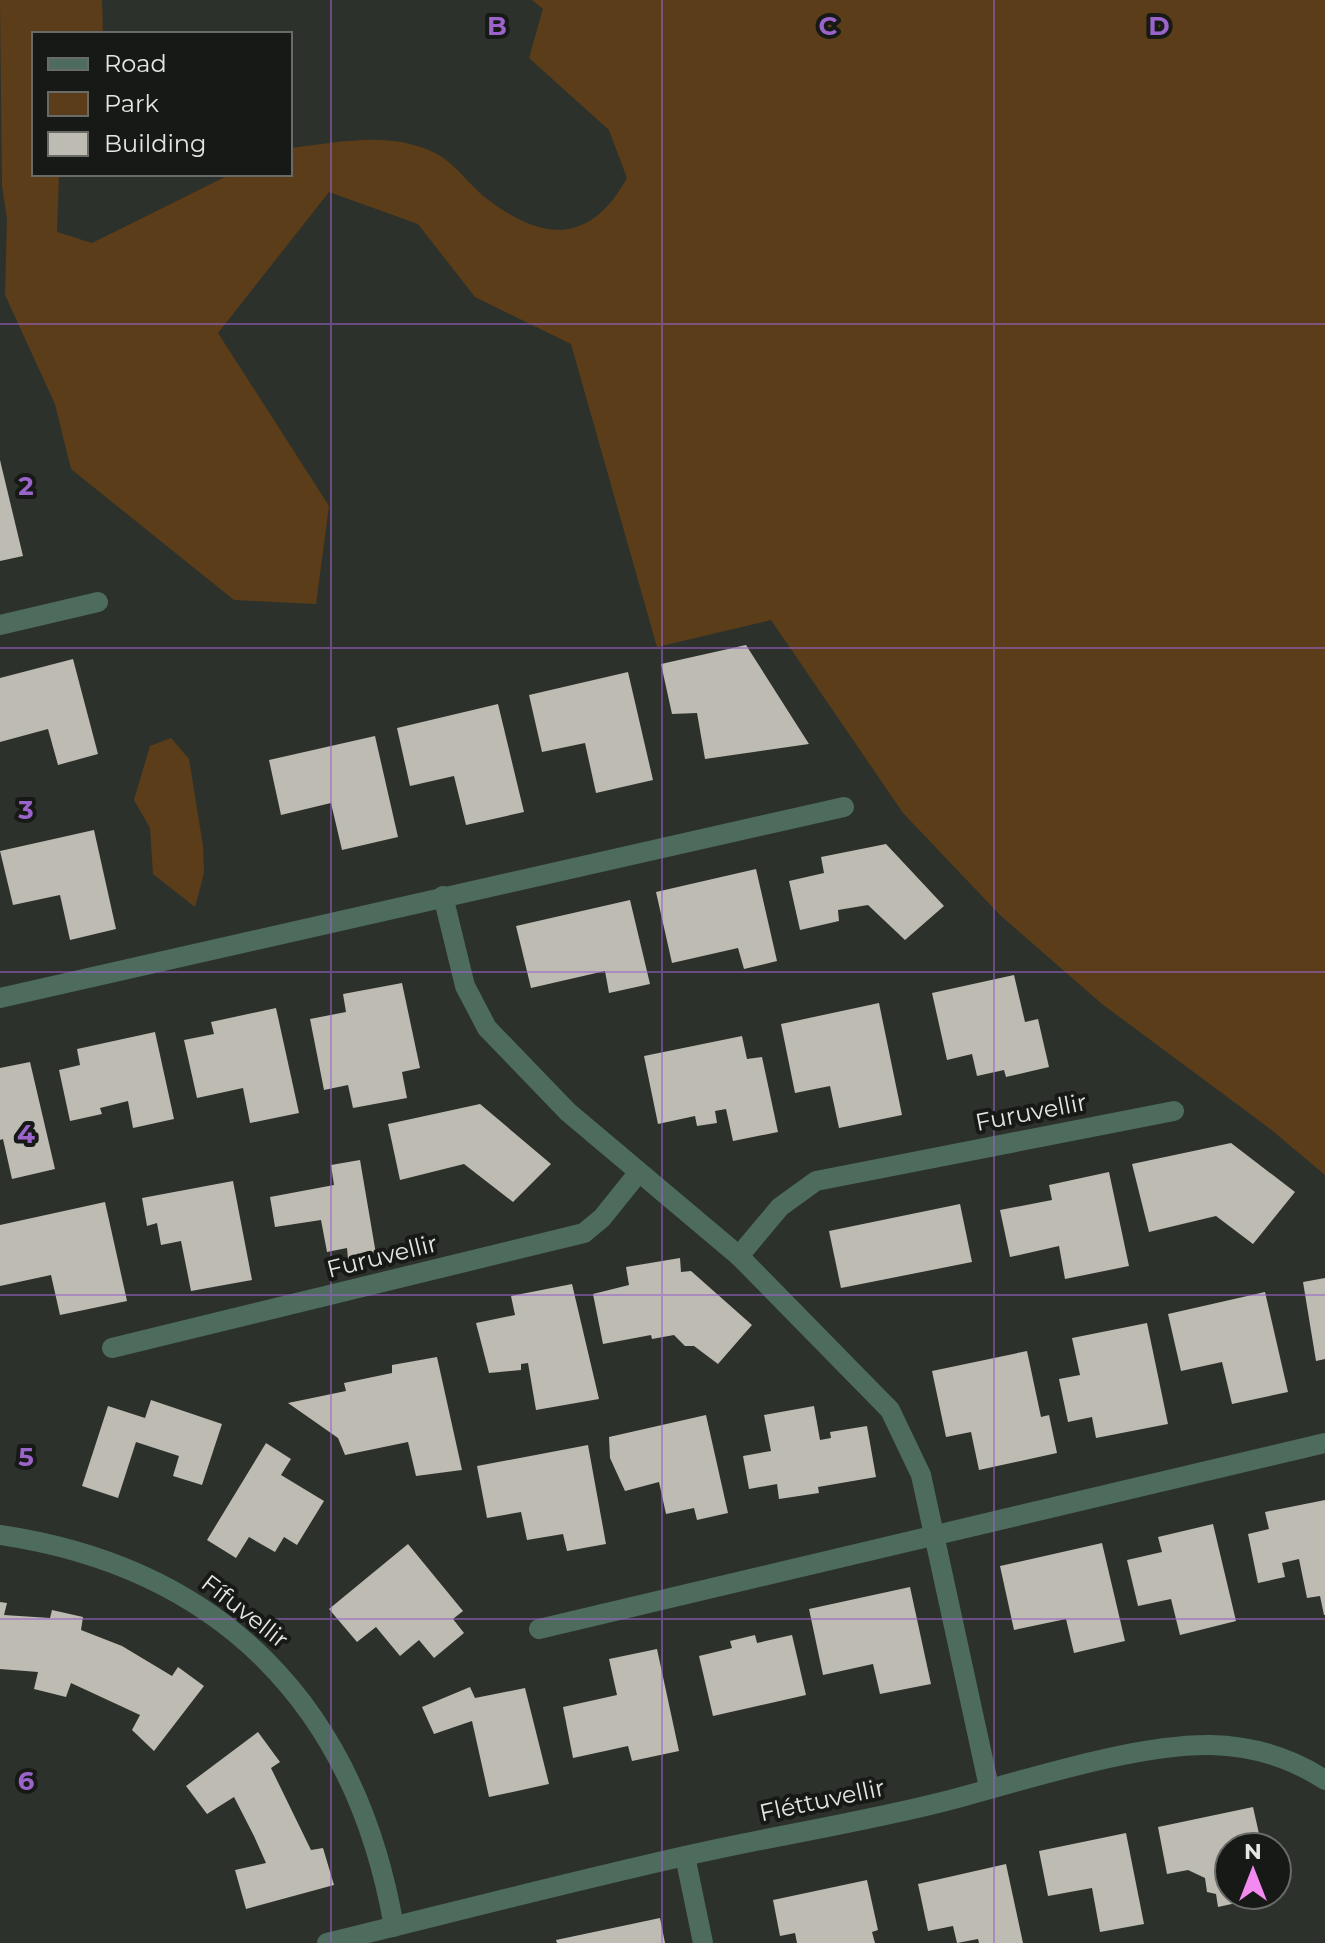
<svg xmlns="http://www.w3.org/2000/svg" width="1325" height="1943" viewBox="0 0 1325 1943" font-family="Montserrat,sans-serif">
	<rect width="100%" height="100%" fill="#2d312b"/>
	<g fill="#5c3d19">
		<path d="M0 0H102L103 34H34V174H59L57 232 92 243 231 174H290V148C339 143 388 130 435 153 454 162 469 185 486 198 542 242 590 245 627 178L609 130 529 58 543 9 532 0H1325V1175L1269 1128 1102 1004 1000 915 903 813 771 620 657 647 571 344 475 297 418 224 329 192 218 333 329 506 316 604 234 600 71 469 55 404 5 295 7 219 2 185Z"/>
		<path d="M171 738 189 759 203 846 204 873 195 907 153 874 150 828 134 800 150 746Z"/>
	</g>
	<g fill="#bdbbb2">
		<path d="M0 460 23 556 0 561Z"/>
		<path d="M746 645 809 744 705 759 697 713 672 714 661 664Z"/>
		<path d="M73 659 98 754 58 765 48 729 0 742V678Z"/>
		<path d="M628 672 653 780 596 793 585 743 542 752 529 695Z"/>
		<path d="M498 704 524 812 466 825 454 776 410 786 397 728Z"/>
		<path d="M375 736 398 837 342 850 331 803 281 815 269 760Z"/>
		<path d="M94 830 116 929 70 940 60 895 13 905 0 851Z"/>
		<path d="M886 844 944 906 905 940 868 905 838 910 839 921 800 930 789 881 824 873 821 857Z"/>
		<path d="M756 869 777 961 744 969 738 948 672 963 656 892Z"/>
		<path d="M630 900 650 984 609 993 605 971 531 988 516 926Z"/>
		<path d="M1014 975 1025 1022 1038 1019 1049 1067 1006 1077 1004 1070 977 1076 972 1054 947 1060 932 993Z"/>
		<path d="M402 983 420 1068 402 1072 407 1098 353 1108 348 1085 324 1090 310 1019 346 1012 343 994Z"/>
		<path d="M879 1003 902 1115 839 1128 830 1086 795 1093 781 1024Z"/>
		<path d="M276 1008 299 1113 250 1123 243 1088 197 1098 184 1040 214 1034 211 1022Z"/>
		<path d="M155 1032 174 1119 133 1128 128 1101 100 1108 102 1114 70 1121 59 1070 80 1065 77 1049Z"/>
		<path d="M742 1036 747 1059 762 1057 778 1132 733 1141 726 1109 715 1111 717 1123 697 1126 695 1116 658 1124 644 1056Z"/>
		<path d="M30 1062 55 1169 12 1179 3 1139 0 1140V1068Z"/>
		<path d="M480 1104 551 1164 513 1202 464 1164 400 1180 388 1124Z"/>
		<path d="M1231 1143 1295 1192 1253 1244 1216 1216 1149 1232 1132 1164Z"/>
		<path d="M360 1160 376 1254 348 1259 347 1248 327 1252 321 1220 275 1227 270 1197 334 1185 331 1165Z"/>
		<path d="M1109 1172 1129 1266 1065 1279 1059 1246 1010 1257 1000 1210 1052 1200 1049 1185Z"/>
		<path d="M233 1181 252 1280 191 1291 181 1241 161 1245 157 1223 147 1226 142 1198Z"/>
		<path d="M105 1202 127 1301 60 1315 51 1275 0 1286V1225Z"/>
		<path d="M960 1204 972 1262 841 1288 829 1231Z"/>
		<path d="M680 1258 681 1272 691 1271 752 1325 718 1364 694 1346H685L674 1335 652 1339 651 1335 603 1344 593 1294 629 1285 626 1267Z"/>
		<path d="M1325 1278V1359L1316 1361 1303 1282Z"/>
		<path d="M572 1284 599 1399 536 1410 528 1363 521 1364V1370L489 1373 476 1323 515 1315 511 1296Z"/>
		<path d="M1265 1292 1288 1392 1232 1404 1222 1362 1181 1371 1168 1314Z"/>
		<path d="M1147 1323 1168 1424 1096 1438 1092 1417 1068 1422 1059 1379 1080 1375 1072 1338Z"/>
		<path d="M1027 1351 1041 1417 1049 1415 1057 1453 979 1470 971 1432 946 1437 932 1371Z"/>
		<path d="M437 1357 462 1470 416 1476 408 1442 345 1455 338 1438 288 1403 346 1391 344 1383 392 1373V1365Z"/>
		<path d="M151 1400 222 1424 202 1485 173 1476 179 1456 136 1442 118 1498 82 1486 108 1406 145 1418Z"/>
		<path d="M814 1406 820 1440 831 1438 830 1432 867 1426 876 1477 818 1487 819 1493 779 1499 777 1484 749 1489 743 1456 771 1451 764 1415Z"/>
		<path d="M706 1415 728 1513 697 1520 694 1508 666 1514 659 1482 625 1491 610 1458 609 1437Z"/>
		<path d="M266 1443 291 1459 281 1475 324 1501 297 1545 284 1537 275 1552 249 1537 236 1558 207 1540Z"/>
		<path d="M588 1445 606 1544 567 1551 563 1534 527 1540 521 1512 487 1518 477 1466Z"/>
		<path d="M1325 1500V1615H1324L1320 1596 1307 1598 1299 1559 1282 1563 1285 1577 1258 1583 1248 1534 1269 1529 1265 1512Z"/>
		<path d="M1213 1524 1236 1621 1180 1635 1171 1599 1138 1606 1127 1560 1162 1552 1158 1537Z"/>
		<path d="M1102 1543 1125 1641 1074 1653 1066 1619 1014 1630 1000 1566Z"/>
		<path d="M408 1544 463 1611 453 1619 464 1633 434 1658 419 1640 400 1656 376 1627 357 1642 329 1609Z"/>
		<path d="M910 1587 931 1684 880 1694 873 1664 823 1675 809 1609Z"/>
		<path d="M0 1602 7 1603 4 1615 50 1618 52 1610 83 1617 81 1630 122 1646 172 1676 178 1667 204 1686 154 1751 132 1730 140 1715 71 1683 66 1697 34 1689 38 1672 0 1669Z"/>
		<path d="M755 1635 757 1643 792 1635 806 1695 713 1716 699 1656 732 1648 730 1641Z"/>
		<path d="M657 1649 679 1751 632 1761 628 1746 573 1758 563 1707 617 1695 609 1659Z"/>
		<path d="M470 1687 475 1698 525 1688 549 1784 489 1797 472 1721 434 1734 422 1707Z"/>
		<path d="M258 1732 280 1762 271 1768 311 1850 323 1848 334 1885 246 1909 235 1870 266 1863 254 1836 234 1797 207 1814 186 1786Z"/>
		<path d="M1253 1807 1262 1847H1229V1895L1268 1896 1218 1907 1216 1894 1207 1892 1205 1878 1188 1870 1167 1874 1158 1827Z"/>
		<path d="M1126 1833 1144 1924 1100 1932 1092 1888 1048 1896 1039 1851Z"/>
		<path d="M1006 1864 1023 1943H979L978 1939 957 1943 953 1926 928 1931 918 1884Z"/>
		<path d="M867 1880 878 1930 872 1932 875 1943H797L795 1933 780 1936 773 1900Z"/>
		<path d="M660 1918 665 1943H557L556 1940Z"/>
	</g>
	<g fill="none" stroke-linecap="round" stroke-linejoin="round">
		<g stroke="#4d6c5e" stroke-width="20">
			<path d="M0 625 98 602"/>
			<path d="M443 896 465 986 487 1028 568 1112 739 1256 890 1410 921 1475 989 1787"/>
			<path d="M0 998 844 807"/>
			<path d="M739 1256 780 1207 816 1181 1174 1111"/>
			<path d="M112 1348 584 1233 602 1218 639 1172"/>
			<path d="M0 1535C222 1568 356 1707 394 1927"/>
			<path d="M539 1629 1325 1443"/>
			<path d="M685 1856 703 1943"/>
			<path d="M327 1943C446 1914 565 1883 685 1856 772 1836 860 1823 946 1801 1023 1781 1133 1744 1211 1745 1253 1746 1290 1757 1325 1780"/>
		</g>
	</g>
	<path fill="none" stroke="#9a64ca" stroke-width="2" stroke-opacity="0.55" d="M331 0V1943M662 0V1943M994 0V1943M0 324H1325M0 648H1325M0 972H1325M0 1295H1325M0 1619H1325"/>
	<g text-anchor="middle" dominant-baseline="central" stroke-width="8" stroke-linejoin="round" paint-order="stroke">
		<g font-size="24" fill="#e4e6e2" stroke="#171916">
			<text transform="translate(1031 1112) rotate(-11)">Furuvellir</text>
			<text transform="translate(382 1256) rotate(-14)">Furuvellir</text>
			<text transform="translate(245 1611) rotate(38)">Fífuvellir</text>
			<text transform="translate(822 1800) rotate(-12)">Fléttuvellir</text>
		</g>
	</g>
	<g font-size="26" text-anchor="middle" font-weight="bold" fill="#9a64ca" stroke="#171916" stroke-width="8" stroke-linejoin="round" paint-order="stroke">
		<text x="497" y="35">B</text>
		<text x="828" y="35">C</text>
		<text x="1159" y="35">D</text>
		<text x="26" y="495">2</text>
		<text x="26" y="819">3</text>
		<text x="26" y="1143">4</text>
		<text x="26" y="1466">5</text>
		<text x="26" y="1790">6</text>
	</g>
	<rect x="32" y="32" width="260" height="144" fill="#171916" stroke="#696b68" stroke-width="2"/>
	<rect x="48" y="58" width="40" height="12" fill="#4d6c5e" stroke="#696b68" stroke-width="2"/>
	<text x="104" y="72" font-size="24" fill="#e4e6e2">Road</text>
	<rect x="48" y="92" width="40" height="24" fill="#5c3d19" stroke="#696b68" stroke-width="2"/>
	<text x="104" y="112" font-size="24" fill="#e4e6e2">Park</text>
	<rect x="48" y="132" width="40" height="24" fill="#bdbbb2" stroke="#696b68" stroke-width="2"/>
	<text x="104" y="152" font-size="24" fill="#e4e6e2">Building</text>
	<g transform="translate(1253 1871)"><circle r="38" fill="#171916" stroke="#696b68" stroke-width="2"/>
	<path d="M0-6L14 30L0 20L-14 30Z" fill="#f489ef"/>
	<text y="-12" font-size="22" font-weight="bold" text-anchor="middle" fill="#e4e6e2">N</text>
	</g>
</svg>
